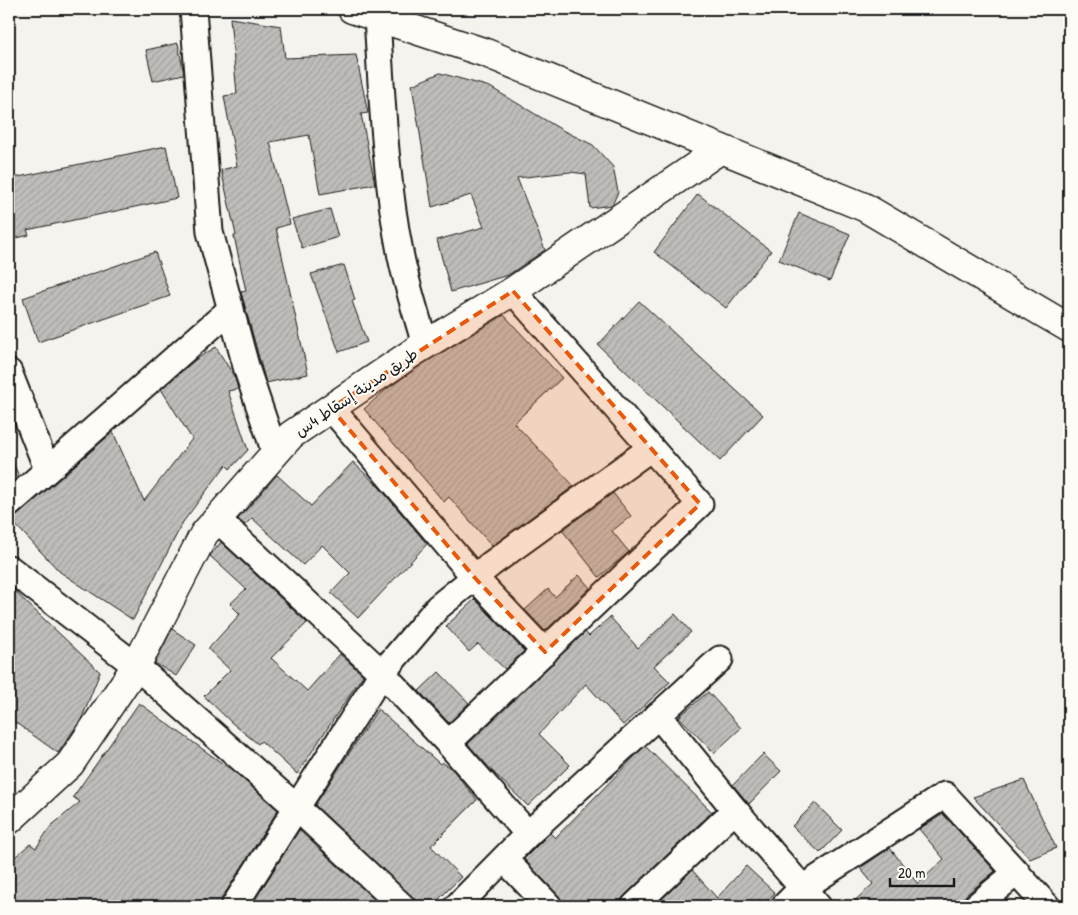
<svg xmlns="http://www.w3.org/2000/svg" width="1078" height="915" viewBox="0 0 1078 915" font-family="'Patrick Hand','Playpen Sans Arabic',sans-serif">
	<defs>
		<pattern id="building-hatch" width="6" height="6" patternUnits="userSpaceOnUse" patternTransform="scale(1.25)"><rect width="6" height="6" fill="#bebdba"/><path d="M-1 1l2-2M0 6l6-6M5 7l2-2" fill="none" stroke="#a3a29f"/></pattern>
	</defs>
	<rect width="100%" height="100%" fill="#f4f3ee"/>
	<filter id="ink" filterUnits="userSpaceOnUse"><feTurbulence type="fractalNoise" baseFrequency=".02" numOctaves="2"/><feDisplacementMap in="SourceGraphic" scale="10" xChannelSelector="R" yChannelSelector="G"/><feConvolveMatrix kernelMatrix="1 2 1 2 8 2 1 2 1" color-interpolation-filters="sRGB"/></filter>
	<g filter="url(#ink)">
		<g fill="url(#building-hatch)" stroke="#1c1c1c">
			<path d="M230 18 281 26 285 58 356 55 368 113 361 114 375 184 320 194 309 135 270 142 290 224 276 228 308 374 266 383 241 292 246 291 234 236 236 235 221 170 237 166 224 96 237 94Z"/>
			<path d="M178 43 184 74 153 81 146 50Z"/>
			<path d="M440 73 490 87 562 130 593 145 613 167 618 192 612 205 590 208 586 174 570 172 517 178 545 250 508 275 451 292 437 240 484 227 471 195 432 207 412 85Z"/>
			<path d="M166 146 177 198 27 230 29 235 9 240V179Z"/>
			<path d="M698 194 771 251 726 308 654 252Z"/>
			<path d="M330 209 338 237 302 248 292 219Z"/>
			<path d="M799 213 850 234 830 281 779 260Z"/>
			<path d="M155 252 170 296 38 342 23 298Z"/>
			<path d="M344 265 355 300 352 301 367 342 339 352 311 274Z"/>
			<path d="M639 301 763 415 720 461 598 345Z"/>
			<path d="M504 315 562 378 514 423 574 486 492 546 449 497 444 502 364 409 388 388 423 364Z"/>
			<path d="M216 347 235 378 238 389 228 391 248 450 230 469 226 465 183 522 133 620 60 572 9 518 18 515 113 432 144 501 192 439 161 389 195 360Z"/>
			<path d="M9 454 19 476 9 485Z"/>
			<path d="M353 462 379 487 427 544 358 618 331 593 350 573 322 545 303 565 252 518 245 525 238 519 277 475 311 506Z"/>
			<path d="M613 493 631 516 612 531 629 552 599 577 562 530Z"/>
			<path d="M221 542 307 623 271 658 307 691 340 654 363 675 297 774 261 741 258 744 232 723 204 696 230 670 208 649 240 614 230 604 246 589 210 556Z"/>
			<path d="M579 575 590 588 545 631 525 610 548 589 555 597Z"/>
			<path d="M9 586 100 672 82 718 58 753 9 718Z"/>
			<path d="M475 599 524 651 505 669 478 644 469 652 446 626Z"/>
			<path d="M675 614 691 632 654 666 670 682 623 725 586 684 539 734 570 765 528 806 494 773 468 744 585 632 589 636 610 617 638 648Z"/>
			<path d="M172 629 196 645 176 676 155 663Z"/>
			<path d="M439 672 469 703 449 723 419 691Z"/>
			<path d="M708 692 741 728 714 753 679 717Z"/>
			<path d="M139 703 237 774 278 810 222 898 220 906H9V862L30 844 36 848 51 826 80 802 73 797Z"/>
			<path d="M378 709 440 764 442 762 453 770 477 800 431 846 461 877 432 906H422L315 805Z"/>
			<path d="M645 746 712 812 624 896 620 906H563L559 896 524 859 550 833 555 838Z"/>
			<path d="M763 754 781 771 749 804 733 785Z"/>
			<path d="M1024 780 1056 848 1030 859 973 797Z"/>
			<path d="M815 803 842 830 820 853 792 826Z"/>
			<path d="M943 814 995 871 966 895 962 906H849L873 884 860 868 890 848 918 884 944 859 919 829Z"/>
			<path d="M299 830 378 903 375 906H251Z"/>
			<path d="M746 866 775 893 762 906H655L692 870 717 898Z"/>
		</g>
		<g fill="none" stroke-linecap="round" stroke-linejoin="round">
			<g stroke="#1c1c1c" stroke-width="29">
				<g id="minor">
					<path d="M193 9 210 232 247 370 275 453"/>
					<path d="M377 17C382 97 385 178 401 257 407 286 417 316 425 345"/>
					<path d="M9 372 47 469"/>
					<path d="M331 408 475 578 545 652"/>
					<path d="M9 504 231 309"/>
					<path d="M217 519 382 673 448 743 528 834"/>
					<path d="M9 568 136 666 296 807 402 906"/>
					<path d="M658 715 735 810 818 906"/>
					<path d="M448 743 700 504 651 448"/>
					<path d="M504 859 549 906"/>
					<path d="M234 906 382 673 438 607 491 564 651 448 513 291"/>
					<path d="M457 906 528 834 720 659"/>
					<path d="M634 906 735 810"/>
					<path d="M784 906 801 889 945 795 1047 906"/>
					<path d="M976 906 1017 872"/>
				</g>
			</g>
			<g stroke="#1c1c1c" stroke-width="31">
				<path id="tertiary" d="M9 820 70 764 136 666 204 534 291 435 415 351 513 291 721 149"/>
			</g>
			<g stroke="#1c1c1c" stroke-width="31">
				<path id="secondary" d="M352 9 486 53 864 207 1069 328"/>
			</g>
			<use href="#minor" stroke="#fdfcf7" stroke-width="25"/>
			<use href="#tertiary" stroke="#fdfcf7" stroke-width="28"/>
			<use href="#secondary" stroke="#fdfcf7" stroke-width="28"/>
		</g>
	</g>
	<path fill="#e8590c" fill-opacity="0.2" stroke="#e8590c" stroke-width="4" stroke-dasharray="10 6" stroke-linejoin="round" d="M513 291 700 504 545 652 475 578 331 408Z"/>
	<g text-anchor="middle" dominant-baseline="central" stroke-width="4" stroke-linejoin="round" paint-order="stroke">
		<g font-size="16" fill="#1c1c1c" stroke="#fdfcf7">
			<text transform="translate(356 392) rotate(-34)">طريق مدينة إسقاط 4س</text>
		</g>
	</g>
	<rect width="1078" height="915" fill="none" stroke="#fdfcf7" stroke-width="30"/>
	<rect x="15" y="15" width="1048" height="885" fill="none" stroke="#1c1c1c" stroke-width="2" filter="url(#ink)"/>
	<path d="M890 878v8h64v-8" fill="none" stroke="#1c1c1c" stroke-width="2.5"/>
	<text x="898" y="878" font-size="15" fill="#1c1c1c" stroke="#fdfcf7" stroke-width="4" paint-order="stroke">20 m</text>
</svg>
